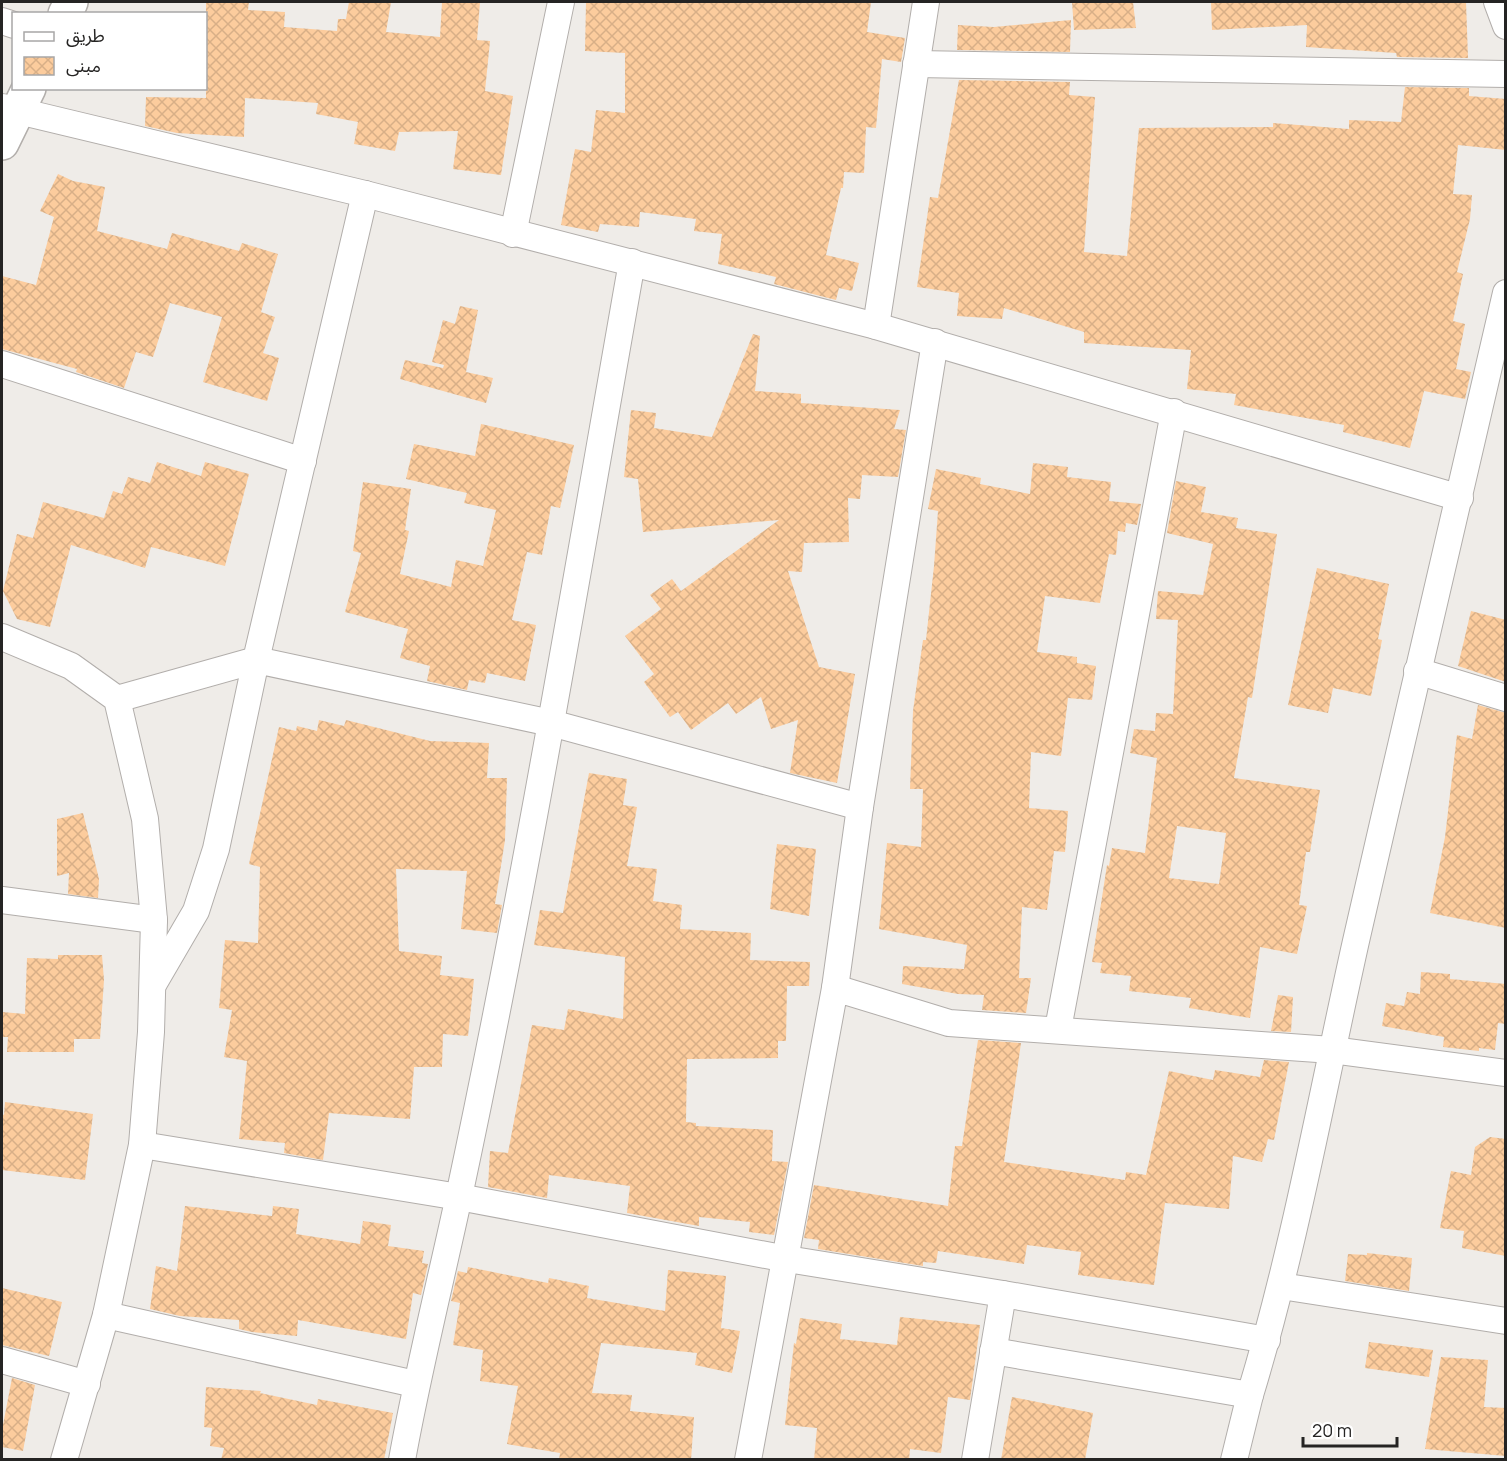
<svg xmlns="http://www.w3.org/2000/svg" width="1507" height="1461" viewBox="0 0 1507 1461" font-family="Manrope,'Noto Sans Arabic',sans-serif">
	<defs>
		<pattern id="building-cross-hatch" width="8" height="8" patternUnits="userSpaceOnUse" patternTransform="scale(1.5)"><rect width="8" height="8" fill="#fccc9d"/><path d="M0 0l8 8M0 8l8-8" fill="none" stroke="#d8af87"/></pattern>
	</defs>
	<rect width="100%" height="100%" fill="#efece8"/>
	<g fill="url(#building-cross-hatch)" fill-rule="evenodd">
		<path d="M206 2H249L248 10 285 12 284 27 337 31 338 19H346L349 2H391L386 32 440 37 442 2H480L477 40 490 41 485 91 513 96 501 175 453 169 458 131 399 132 395 151 354 144 358 122 316 114 318 103 245 98 244 137 177 133 145 126 146 97 206 98Z"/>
		<path d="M586 2H871L867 32 905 38 901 62 882 59 876 128 866 127 864 173 844 172 843 188H841L826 255 859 263 852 291 839 288 836 300 774 284 776 277 718 264 722 234 694 231 696 219 640 212 639 227 600 224 598 232 561 225 575 149 591 152 596 110 625 113V53L585 51Z"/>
		<path d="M1072 2H1133L1136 28 1074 30Z"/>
		<path d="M1211 2H1466L1468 58 1397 57 1396 53 1306 47 1307 25 1212 30Z"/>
		<path d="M1071 20 1070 52 957 50 958 25 994 27Z"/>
		<path d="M959 80 1070 82 1069 95 1095 97 1084 252 1127 256 1139 128 1273 127V123L1349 129V120L1401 122 1405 87 1469 88V96L1506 99V150L1458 145 1453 194 1472 195 1470 219 1457 272 1463 274 1453 321 1465 324 1456 369 1471 372 1465 399 1424 391 1410 448 1343 432 1344 425 1234 405 1236 394 1187 389 1191 350 1084 343V332L1004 308 1002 319 957 316 959 293 917 287 930 197 938 198Z"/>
		<path d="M58 174 73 181 105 187 97 231 167 249 172 233 239 251 242 243 278 254 261 312 275 317 263 353 279 358 267 401 203 382 222 317 170 303 153 357 136 352 124 388 76 372 77 369 2 349V276L36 285 54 217 40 211Z"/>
		<path d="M460 306 478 310 466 372 493 378 486 403 400 379 405 360 443 368 444 365 432 362 443 320 455 324Z"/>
		<path d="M753 334 760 336 755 391 801 394V403L900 410 894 429 906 430 898 477 862 475 860 499 848 498 849 542 804 543 802 572 788 571 819 667 855 674 837 783 790 773 798 720 771 729 761 697 736 714 728 703 691 730 678 712 670 717 644 682 654 674 625 636 661 609 650 595 672 579 681 591 779 520 643 532 638 479 624 477 631 410 656 413 654 428 712 437Z"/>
		<path d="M481 424 574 445 560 508 551 506 542 555 527 552 512 620 536 625 525 681 487 673 485 683 469 680 467 690 427 681 430 666 400 658 408 629 345 612 361 553 353 551 363 482 411 489 405 530 409 531 400 574 451 587 456 560 483 566 496 510 464 503 467 493 406 479 414 444 475 456Z"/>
		<path d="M157 462 201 476 205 462 249 474 225 566 151 547 145 568 71 545 50 627 17 619 3 591 17 534 33 538 43 502 104 518 113 491 122 494 128 477 150 483Z"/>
		<path d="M1033 463 1068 467 1067 477 1111 482 1109 501 1141 504 1137 525 1126 523 1125 532 1118 531 1116 555 1109 554 1100 603 1045 596 1037 652 1077 657V663L1096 666 1092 700 1068 698 1061 756 1031 752 1029 808 1068 811 1065 852 1054 851 1047 910 1022 907 1019 978H1031L1026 1013 982 1010 984 995 958 994 902 984 903 966 964 969 967 945 879 929 887 843 921 847 923 789H910L913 711 923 640H926L934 566 938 511 928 509 936 469 981 478 980 484 1030 494Z"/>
		<path d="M1176 481 1206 487 1201 512 1238 518 1236 528 1277 534 1252 698 1248 697 1234 778 1320 790 1310 852H1306L1299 905 1307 906 1297 954 1260 947 1250 1018 1189 1008 1191 998 1129 991 1131 976 1100 973 1102 963 1092 962 1107 865 1109 866 1112 848 1145 853 1157 758 1130 753 1134 729 1155 731 1156 713 1173 714 1178 620 1156 619 1158 591 1203 595 1213 544 1167 533ZM1177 826 1226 833 1219 884 1169 878Z"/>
		<path d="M1317 568 1389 584 1378 639 1382 640 1371 696 1333 688 1328 713 1288 705Z"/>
		<path d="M1471 611 1506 620V682L1458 666Z"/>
		<path d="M1478 705 1506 713V928L1430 913 1445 837 1457 735 1472 739Z"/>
		<path d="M319 720 344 726 346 720 430 741 489 743 487 778H507L505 840 495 904 502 905 497 933 461 929 467 871 396 869 399 951 442 956 440 975 474 979 468 1036 443 1034 442 1067H414L410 1119 329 1113 323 1160 284 1153 285 1143 239 1139 247 1061 224 1057 232 1010 219 1008 225 940 258 943 260 867 249 864 279 727 296 731 297 726 317 731Z"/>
		<path d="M589 773 627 779 623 805 637 807 627 866 657 869 653 901 682 905 680 929 751 933 750 960 810 962 809 986H787L786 1041H778V1058L687 1059 686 1122 696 1123V1126L773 1130 772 1161 788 1162 774 1235 749 1232 750 1222 699 1217V1226L627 1213 630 1186 549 1175 547 1198 488 1187 490 1151 508 1153 532 1025 564 1030 568 1009 623 1019 625 957 534 945 540 910 563 913Z"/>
		<path d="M83 813 99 879 98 898 68 894 69 873 57 876V819Z"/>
		<path d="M777 844 816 849 809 916 770 909Z"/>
		<path d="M58 955H102L104 980 100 1039H74V1052H7L8 1037H2V1012L25 1014 27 958 58 959Z"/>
		<path d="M1421 972 1450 974V979L1506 984V1024L1498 1023 1495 1050 1479 1048V1051L1443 1047 1444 1037 1382 1026 1386 1003 1404 1006 1407 992 1420 994Z"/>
		<path d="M1278 995 1293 997 1291 1032 1271 1031Z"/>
		<path d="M978 1040 1021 1043 1004 1162 1125 1180 1126 1172 1146 1175 1169 1071 1213 1080 1215 1070 1260 1077 1264 1060 1289 1062 1274 1140 1268 1139 1262 1162 1233 1156 1229 1209 1165 1203 1154 1285 1078 1275 1081 1252 1027 1245 1024 1264 938 1251 936 1263 923 1262V1266L818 1249 819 1240 804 1238 814 1185 948 1206 955 1146H962Z"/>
		<path d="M5 1102 93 1114 85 1180 2 1170V1114L4 1115Z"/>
		<path d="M1490 1137 1506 1139V1256L1462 1248 1464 1231 1440 1228 1451 1171 1471 1175 1475 1147Z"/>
		<path d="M185 1206 272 1216 273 1206 299 1209 296 1234 360 1244 363 1221 391 1225 388 1246 424 1251 422 1263 428 1264 421 1295 413 1293 406 1339 298 1320 297 1336 252 1332 239 1329V1320L180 1316 150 1309 156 1266 177 1271Z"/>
		<path d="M1367 1253 1412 1258 1409 1291 1345 1281 1348 1254 1367 1255Z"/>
		<path d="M468 1267 548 1283 549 1278 589 1286 587 1298 665 1311 668 1270 726 1276 721 1328 740 1331 732 1373 695 1365 697 1353 601 1343 592 1393 632 1395 630 1411 694 1417 691 1460H559L560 1453 507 1444 518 1386 480 1381 483 1350 453 1345 460 1303 451 1301 458 1271 467 1273Z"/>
		<path d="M2 1288 62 1302 49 1356 2 1345Z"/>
		<path d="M900 1317 980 1325 970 1400 948 1397 941 1453 910 1449 909 1460H814L817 1428 785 1425 794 1343 796 1344 800 1318 842 1324 840 1339 897 1345Z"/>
		<path d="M1369 1342 1433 1350 1429 1377 1365 1368Z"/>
		<path d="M1441 1357 1488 1360 1484 1407 1506 1408V1456L1425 1449Z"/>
		<path d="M12 1378 35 1385 23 1451 2 1447V1430Z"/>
		<path d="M206 1387 261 1391 260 1393 317 1405 318 1399 393 1413 384 1460H221L224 1448 210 1446 212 1428 204 1427Z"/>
		<path d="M1012 1397 1093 1413 1085 1460H1001Z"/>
	</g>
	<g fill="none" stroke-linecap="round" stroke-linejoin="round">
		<g stroke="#b2aeab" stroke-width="28">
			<g id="minor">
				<path d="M1497 2 1506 26"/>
				<path d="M2 21 14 25"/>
				<path d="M916 64 1506 74"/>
				<path d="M2 107 365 194 876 326 1460 498"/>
				<path d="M513 234 561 2"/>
				<path d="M876 326 926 2"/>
				<path d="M2 364 303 461"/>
				<path d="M2 637 71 666 117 699 145 819 154 920 151 1032 142 1145 106 1315 64 1460"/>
				<path d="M1417 671 1506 698"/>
				<path d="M117 699 256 660 365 194"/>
				<path d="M2 900 154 920"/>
				<path d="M154 983 196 911 216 849 256 660 551 723 860 807"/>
				<path d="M835 988 860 807 935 342"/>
				<path d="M1058 1029 1174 412"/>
				<path d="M142 1145 459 1197 787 1259 1003 1294 975 1460"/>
				<path d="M1281 1286 1506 1321"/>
				<path d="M1003 1294 1267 1340"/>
				<path d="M106 1315 415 1384"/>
				<path d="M993 1351 1250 1395C1295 1247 1322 1093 1356 941 1405 725 1457 510 1506 293"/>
				<path d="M2 1360 87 1384"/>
				<path d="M402 1460C418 1371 440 1284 459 1196 525 887 577 574 632 262"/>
				<path d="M748 1460 835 988 949 1023 1332 1050 1506 1073"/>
				<path d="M1234 1460 1250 1395"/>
			</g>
		</g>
		<g stroke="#b2aeab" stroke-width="36">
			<g id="tertiary">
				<path d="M65 14 71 2"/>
				<path d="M2 143 29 88"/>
			</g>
		</g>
		<use href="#minor" stroke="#fff" stroke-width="26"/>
		<use href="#tertiary" stroke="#fff" stroke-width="33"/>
	</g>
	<rect width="1507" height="1461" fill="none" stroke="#252423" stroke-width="6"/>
	<rect x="12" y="12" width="195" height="78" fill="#ffffff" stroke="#a8a7a7" stroke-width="1.5"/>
	<rect x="24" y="32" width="30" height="9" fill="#ffffff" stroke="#a8a7a7" stroke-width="1.5"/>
	<text x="66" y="42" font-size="18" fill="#252423">طريق</text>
	<rect x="24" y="57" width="30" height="18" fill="url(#building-cross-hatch)" stroke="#a8a7a7" stroke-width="1.5"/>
	<text x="66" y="72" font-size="18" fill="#252423">مبنى</text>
	<path d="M1303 1437v9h94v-9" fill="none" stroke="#252423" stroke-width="3"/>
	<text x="1312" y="1437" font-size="18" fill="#252423" stroke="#ffffff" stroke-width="4.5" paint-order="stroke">20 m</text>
</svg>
